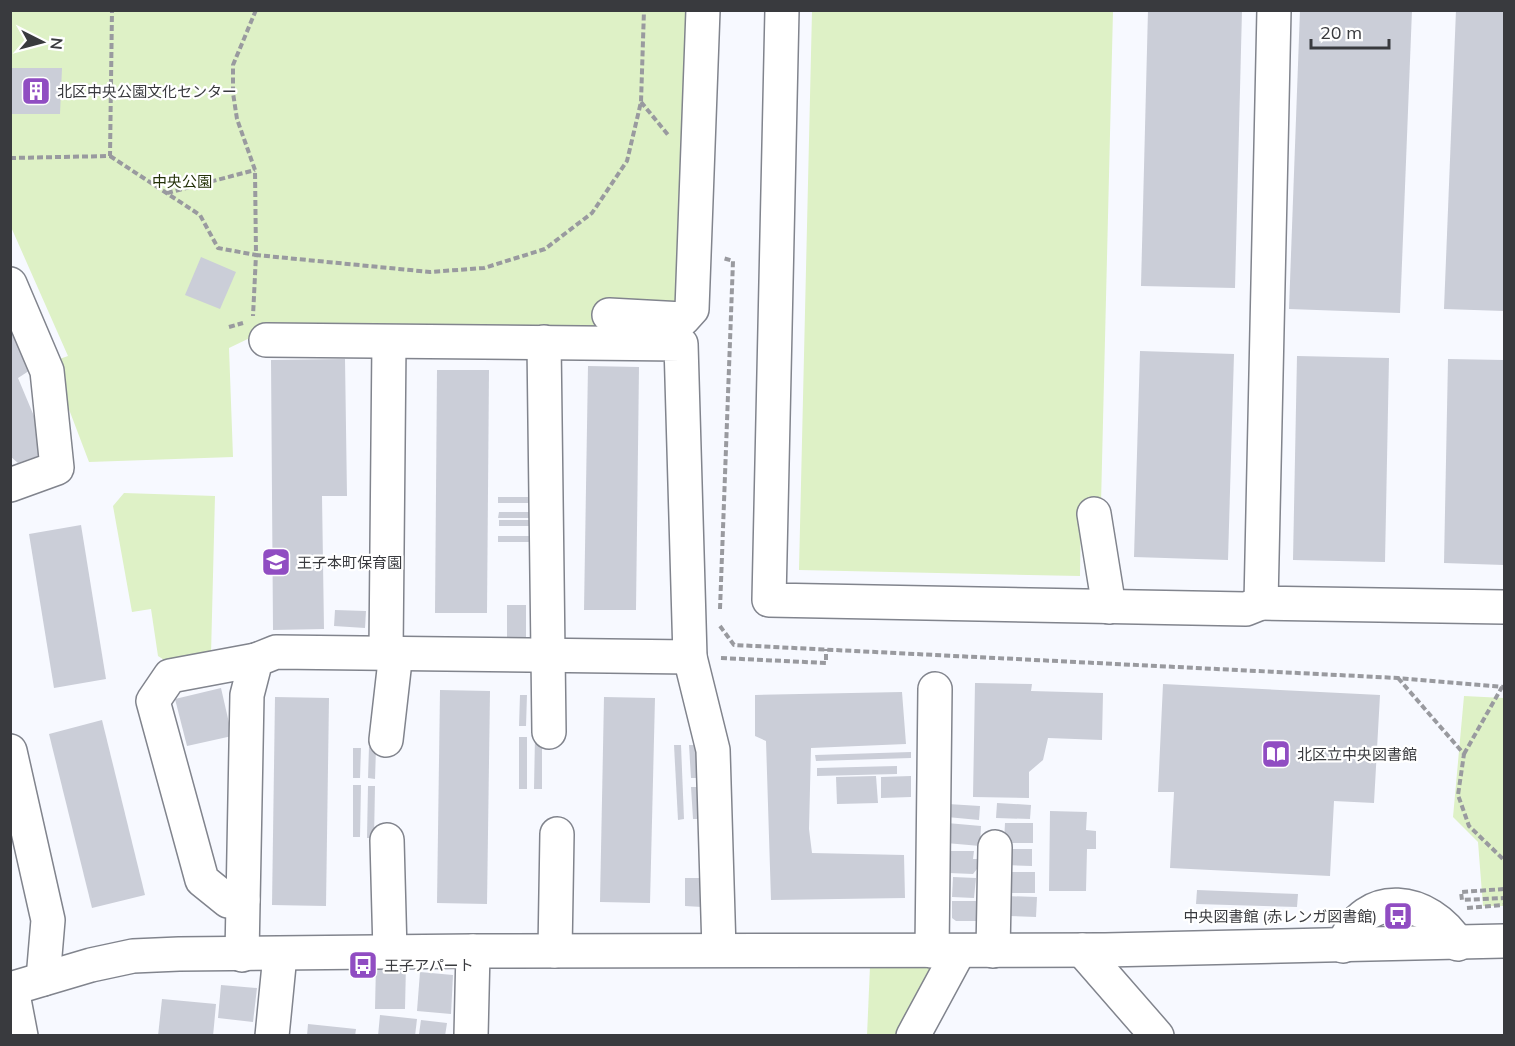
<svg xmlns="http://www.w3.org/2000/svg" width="1515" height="1046" viewBox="0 0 1515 1046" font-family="Mulish,'Noto Sans JP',sans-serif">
	<rect width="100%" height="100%" fill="#f7f9ff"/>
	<g fill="#def1c6">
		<path d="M10 11H694L681 308 598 337 260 333 229 348 233 457 89 462 51 362 68 356 11 227Z"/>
		<path d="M812 11H1113L1101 504 1081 505 1080 576 799 570Z"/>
		<path d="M124 493 215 496 211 655 172 665 158 656 151 609 132 612 113 506Z"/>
		<path d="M1464 696 1504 698V906H1483L1478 842 1453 817Z"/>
		<path d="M929 963 935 972 899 1035 867 1036 870 966Z"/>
	</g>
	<g fill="#cbced8">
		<path d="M1148 10H1242L1235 288 1141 286Z"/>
		<path d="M1300 10H1412L1400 313 1289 309Z"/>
		<path d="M1456 10H1504V311L1444 309Z"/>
		<path d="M10 68H62L60 114H10Z"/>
		<path d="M201 257 236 272 220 309 185 295Z"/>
		<path d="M10 325 35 367 18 378 49 452 18 463 10 456Z"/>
		<path d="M1140 351 1234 354 1228 560 1134 557Z"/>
		<path d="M1297 356 1389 358 1385 562 1293 560Z"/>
		<path d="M345 359 347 496H322L324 629 273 630 271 360Z"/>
		<path d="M1448 359 1504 360V565L1444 563Z"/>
		<path d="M588 366 639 367 636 610H584Z"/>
		<path d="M437 370H489L487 613H435Z"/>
		<rect x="498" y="497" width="33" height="6"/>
		<path d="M499 512H531V518H498Z"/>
		<rect x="499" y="520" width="32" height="6"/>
		<path d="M81 525 106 679 54 688 29 534Z"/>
		<rect x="498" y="536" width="32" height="6"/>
		<rect x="507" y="605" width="19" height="33"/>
		<path d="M335 610 366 611 365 628 334 626Z"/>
		<path d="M975 683 1032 684 1031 691 1103 693 1102 740 1048 738 1043 760 1029 772V798L973 797Z"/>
		<path d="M1163 684 1380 695 1374 803 1334 801 1330 876 1170 868 1174 792H1158Z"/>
		<path d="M221 688 232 736 187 746 175 699Z"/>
		<path d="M440 690 490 691 487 904 437 903Z"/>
		<path d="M902 692 906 744 811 748 809 829 812 853 904 855 905 898 771 900 766 741 755 736V695Z"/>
		<path d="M520 695H527L526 726H519Z"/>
		<path d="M275 697 329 698 326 906 272 905Z"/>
		<path d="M604 697 655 698 650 903 600 902Z"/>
		<path d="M102 720 145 895 92 908 49 734Z"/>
		<path d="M535 736H542V789H534Z"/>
		<rect x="519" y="737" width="8" height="52"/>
		<path d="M674 745H681L684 819 678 820Z"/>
		<path d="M689 745H697L698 778H691Z"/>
		<path d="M369 747H376L375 779 368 778Z"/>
		<path d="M353 748H361L360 778H353Z"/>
		<path d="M911 752V758L816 761 815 755Z"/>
		<path d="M897 766V774L817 776V768Z"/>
		<path d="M876 776 878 803 837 804 836 777Z"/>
		<path d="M911 776V797L881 798V777Z"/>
		<path d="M353 785H361L360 837H353Z"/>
		<path d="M368 786H375L374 838H367Z"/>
		<path d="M691 787H699L700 819H693Z"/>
		<path d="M997 803 1031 805 1030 819 996 818Z"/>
		<path d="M948 804 980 806 979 820 947 817Z"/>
		<path d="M1050 811 1087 812 1086 830 1096 831V849H1087L1086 891H1049Z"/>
		<path d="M947 823 981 826 980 846 946 843Z"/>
		<path d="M1005 823H1033V843H1004Z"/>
		<path d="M1007 849H1032V866L1006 865Z"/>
		<path d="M950 851H974L973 859H978L977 869 973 874 949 873Z"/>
		<rect x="1008" y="872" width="27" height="21"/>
		<path d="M953 877 976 878 974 898 952 897Z"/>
		<path d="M685 878H703L702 907 685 906Z"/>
		<path d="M1197 890 1298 894 1297 907 1196 904Z"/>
		<path d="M1006 896 1037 897 1036 917 1009 916Z"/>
		<path d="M952 901H977V921H956L952 918Z"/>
		<path d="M376 964H406L405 1009H375Z"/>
		<path d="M420 972 453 975 451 1014 417 1011Z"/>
		<path d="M221 985 257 988 253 1022 218 1018Z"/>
		<path d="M162 999 216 1004 213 1036H158Z"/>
		<path d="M380 1015 417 1019 415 1036H378Z"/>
		<path d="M421 1020 447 1023 445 1036 419 1034Z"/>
		<path d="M308 1024 356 1029 355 1036H307Z"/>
	</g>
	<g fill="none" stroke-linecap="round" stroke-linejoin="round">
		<g stroke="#81848d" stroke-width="36">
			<g id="minor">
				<path d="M782 10 769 600 1246 609 1261 603"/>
				<path d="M1274 10 1261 603 1504 607"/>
				<path d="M10 284 47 371 57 468 10 485"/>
				<path d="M609 315 683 319 692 309 703 10"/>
				<path d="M266 340 681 344 690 657 713 750 719 950"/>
				<path d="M544 342 549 732"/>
				<path d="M1094 514 1109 607"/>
				<path d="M386 652 389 342"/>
				<path d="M386 740 396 652"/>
				<path d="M10 751 48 920 43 979"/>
				<path d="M387 840 390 952"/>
				<path d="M243 900 228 901 202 880 153 701 170 676 256 660"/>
				<path d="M1343 946C1365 887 1429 897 1458 944"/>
				<path d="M1082 950 1157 1036"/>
				<path d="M555 951 557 834"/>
				<path d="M932 951 935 689"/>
				<path d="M993 951 995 847"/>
				<path d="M242 955 247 695 256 660 276 652 690 657"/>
				<path d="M10 989 91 965 133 956 179 954 473 951 1105 950 1504 941"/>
				<path d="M12 989 21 1036"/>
				<path d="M272 1036 280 955"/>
				<path d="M471 1036 473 951"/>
				<path d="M913 1036 959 951"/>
			</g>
		</g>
		<g stroke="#999a9f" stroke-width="4" stroke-dasharray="6 3" stroke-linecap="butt">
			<path d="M256 10 233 65V93L237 119 255 170 256 255 430 272 484 268 545 249 592 213 627 161 641 102 644 10"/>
			<path d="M641 102 669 136"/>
			<path d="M110 156 200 215 218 248 256 255 253 316"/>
			<path d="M10 158 110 156 112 10"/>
			<path d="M167 193 255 170"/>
			<path d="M229 327 243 323"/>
			<path d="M720 609 733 261 723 258"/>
			<path d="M720 626 734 645 1398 678 1504 687"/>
			<path d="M721 658 826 663V649"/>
			<path d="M1398 678 1464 754 1458 795 1469 826 1504 860"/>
			<path d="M1464 754 1502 687"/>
			<path d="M1504 889 1461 892 1462 900 1504 898"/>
			<path d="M1467 908 1504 905"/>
		</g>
		<use href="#minor" stroke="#fff" stroke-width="33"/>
	</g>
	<defs>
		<g id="building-square" transform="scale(1.5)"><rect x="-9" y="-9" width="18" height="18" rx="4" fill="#904dc2" stroke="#fff"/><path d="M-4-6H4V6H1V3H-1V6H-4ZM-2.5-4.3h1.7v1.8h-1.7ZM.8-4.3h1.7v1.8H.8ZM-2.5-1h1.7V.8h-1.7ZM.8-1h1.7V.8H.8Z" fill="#fff"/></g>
		<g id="school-square" transform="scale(1.5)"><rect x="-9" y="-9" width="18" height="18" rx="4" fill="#904dc2" stroke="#fff"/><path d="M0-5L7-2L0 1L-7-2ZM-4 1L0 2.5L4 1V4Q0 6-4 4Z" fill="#fff"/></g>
		<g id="library-square" transform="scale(1.5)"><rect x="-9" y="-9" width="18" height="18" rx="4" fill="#904dc2" stroke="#fff"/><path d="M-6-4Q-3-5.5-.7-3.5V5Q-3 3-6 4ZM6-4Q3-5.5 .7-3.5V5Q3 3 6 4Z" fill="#fff"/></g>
		<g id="bus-square" transform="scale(1.5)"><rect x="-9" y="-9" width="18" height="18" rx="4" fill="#904dc2" stroke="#fff"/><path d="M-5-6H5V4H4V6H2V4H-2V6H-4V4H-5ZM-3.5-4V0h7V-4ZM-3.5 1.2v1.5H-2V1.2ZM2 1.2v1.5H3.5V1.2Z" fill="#fff"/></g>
	</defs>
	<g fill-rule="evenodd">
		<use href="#building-square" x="36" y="91"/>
		<use href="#school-square" x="276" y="562"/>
		<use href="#library-square" x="1276" y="754"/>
		<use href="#bus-square" x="1398" y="916"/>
		<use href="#bus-square" x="363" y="965"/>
	</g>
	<g text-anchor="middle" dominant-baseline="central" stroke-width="4.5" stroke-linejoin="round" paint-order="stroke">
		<g font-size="15" fill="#393a3e" stroke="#fff" text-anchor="start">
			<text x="57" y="91">北区中央公園文化センター</text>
			<text x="297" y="562">王子本町保育園</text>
			<text x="1297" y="754">北区立中央図書館</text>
			<text x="1377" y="916" text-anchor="end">中央図書館 (赤レンガ図書館)</text>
			<text x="384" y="965">王子アパート</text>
		</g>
		<g font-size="15" fill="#233108" stroke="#fff">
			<text x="182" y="181">中央公園</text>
		</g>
	</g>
	<rect width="1515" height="1046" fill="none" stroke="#393a3e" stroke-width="24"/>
	<g transform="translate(42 42) rotate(96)" stroke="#ffffff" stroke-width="4.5" paint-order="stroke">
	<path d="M0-4.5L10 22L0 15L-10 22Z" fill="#393a3e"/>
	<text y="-9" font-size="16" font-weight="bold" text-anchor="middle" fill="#393a3e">N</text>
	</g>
	<path d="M1311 39v9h78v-9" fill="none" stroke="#393a3e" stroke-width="3"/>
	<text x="1320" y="39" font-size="18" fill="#393a3e" stroke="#ffffff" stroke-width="4.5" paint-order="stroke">20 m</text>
</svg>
